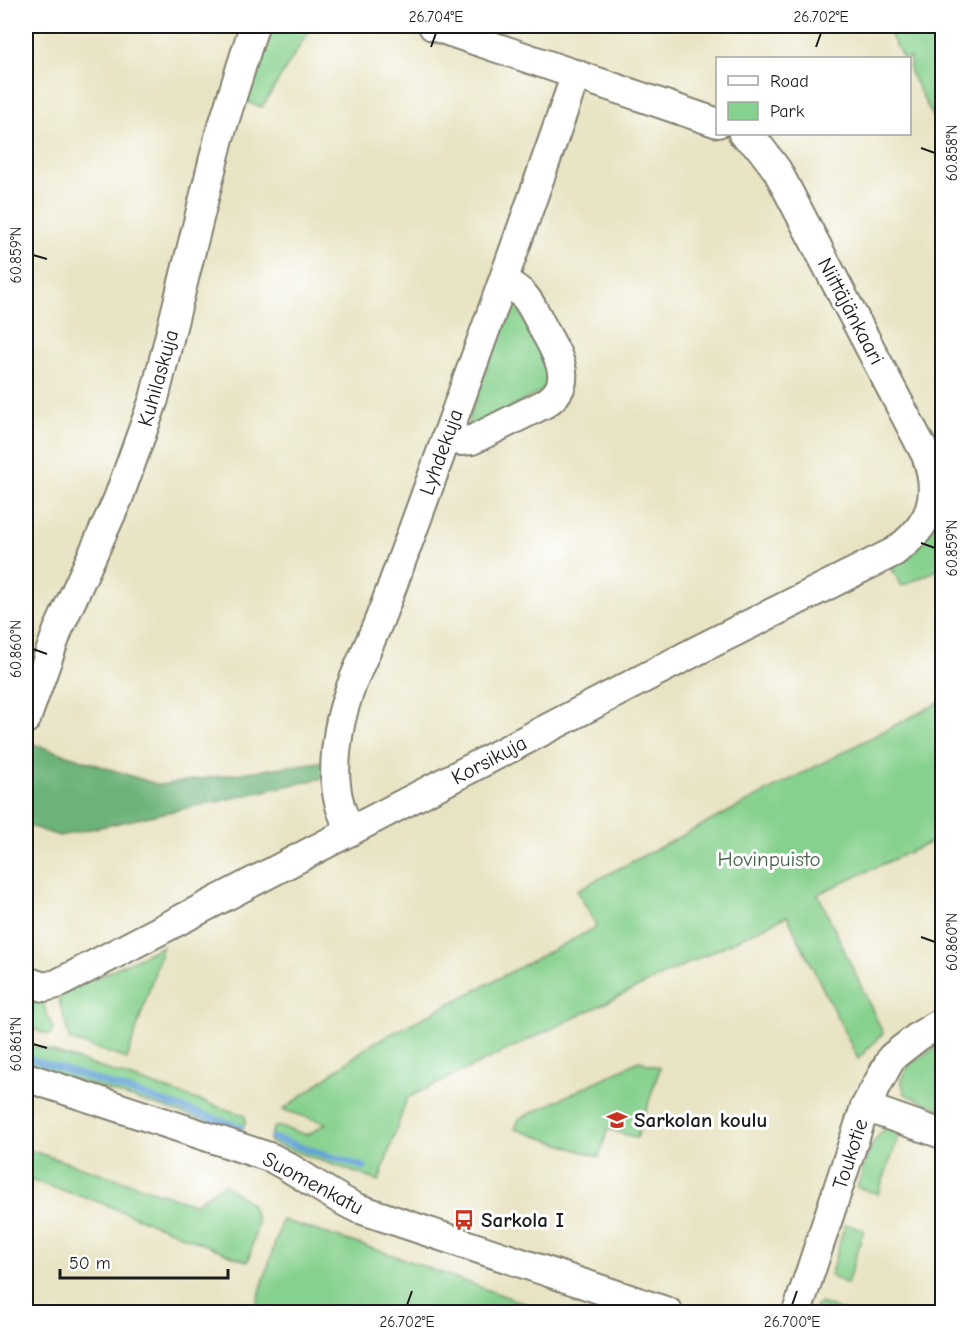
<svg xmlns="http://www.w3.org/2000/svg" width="968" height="1338" viewBox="0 0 968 1338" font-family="'Comic Neue',sans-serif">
	<rect width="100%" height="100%" fill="#fff"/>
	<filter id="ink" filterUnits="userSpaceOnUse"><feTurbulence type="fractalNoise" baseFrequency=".0167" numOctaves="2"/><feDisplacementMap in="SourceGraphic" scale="12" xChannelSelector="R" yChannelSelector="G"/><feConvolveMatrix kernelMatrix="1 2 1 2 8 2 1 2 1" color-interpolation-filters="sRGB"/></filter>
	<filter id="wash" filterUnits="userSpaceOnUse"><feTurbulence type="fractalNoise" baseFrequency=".008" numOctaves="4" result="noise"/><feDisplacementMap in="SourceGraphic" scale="24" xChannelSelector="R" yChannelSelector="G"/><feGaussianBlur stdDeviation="1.35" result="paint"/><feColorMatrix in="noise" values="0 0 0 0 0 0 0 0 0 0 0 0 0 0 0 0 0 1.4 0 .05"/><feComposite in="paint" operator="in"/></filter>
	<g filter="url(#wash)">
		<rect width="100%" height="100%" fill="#e8e3c2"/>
		<g fill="#87d18e" stroke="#527655" stroke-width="1.5">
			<path d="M268 26H312L262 107 246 102Z"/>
			<path d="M885 26H942V135L910 72V58H903Z"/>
			<path d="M512 303 516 305 552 368 546 389 473 427 468 421 509 304Z"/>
			<path d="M942 509V568L902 586 890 566Z"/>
			<path d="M942 701V837L818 894 883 1033 858 1059 787 916 407 1098 379 1181 271 1143 269 1140 273 1129 277 1126 308 1135 326 1123 283 1110 370 1045 597 927 577 890Z"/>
			<path d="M163 946 127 1059 70 1040 59 1001 60 995Z"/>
			<path d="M41 998 53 1029 50 1035 26 1027V1001L32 1002Z"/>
			<path d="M26 1043 244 1115 246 1120 242 1132 26 1065Z"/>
			<path d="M942 1043V1110L905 1094 901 1079 909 1065Z"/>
			<path d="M639 1061 660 1068 637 1138 608 1129 599 1157 515 1129 519 1119Z"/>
			<path d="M885 1129 893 1130 900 1133 878 1194 857 1187C864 1168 868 1142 885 1129Z"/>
			<path d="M26 1149 194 1204 224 1184 251 1204 258 1223 248 1262 96 1201 26 1179Z"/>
			<path d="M282 1220 387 1253 548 1312H254Z"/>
			<path d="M845 1224 864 1230 847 1284 830 1276Z"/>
			<path d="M820 1303 847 1312H813L817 1304Z"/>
		</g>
		<path fill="#6db379" stroke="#44684a" stroke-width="1.5" d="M33 744 159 785 325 761 324 778 59 836 26 825V767Z"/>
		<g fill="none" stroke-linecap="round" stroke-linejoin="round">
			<g stroke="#64a1d6" stroke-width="7">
				<path d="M26 1057 240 1127"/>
				<path d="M273 1138 364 1167"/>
			</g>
		</g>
	</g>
	<g filter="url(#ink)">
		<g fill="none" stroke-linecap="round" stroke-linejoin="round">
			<g stroke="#82806f" stroke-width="32">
				<g id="minor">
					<path d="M433 26 718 123"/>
					<path d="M447 436 460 441 472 440 544 404C577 384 558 356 544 330 532 308 528 291 503 282"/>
					<path d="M26 719 58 630 118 499 154 399 219 138 254 26"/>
					<path d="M351 831C332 799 333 766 339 730 345 694 362 661 376 628 389 597 399 566 411 535 467 381 523 228 576 74"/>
					<path d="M26 981 44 987 57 984 698 650 894 552C930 526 942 498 926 455L777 170 759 146 743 134"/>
					<path d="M26 1077 272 1158C301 1173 327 1194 357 1208L668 1312"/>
					<path d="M865 1107 942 1134"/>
					<path d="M797 1312 865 1107 892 1057 919 1036 942 1022"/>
				</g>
			</g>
			<use href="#minor" stroke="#fff" stroke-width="28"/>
		</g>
	</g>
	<path fill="none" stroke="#1c1c1c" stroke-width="2" d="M431 47 436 33M816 47 821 33M921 148 935 153M33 255 47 259M921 543 935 548M33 649 47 654M921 937 935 942M33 1044 47 1048M407 1305 412 1291M792 1305 797 1291"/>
	<defs>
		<g id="school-bare" transform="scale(1.62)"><path d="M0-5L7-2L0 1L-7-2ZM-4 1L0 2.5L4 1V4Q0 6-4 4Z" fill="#c8321e" stroke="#fff" stroke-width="2.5" paint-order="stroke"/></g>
		<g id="bus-bare" transform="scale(1.62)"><path d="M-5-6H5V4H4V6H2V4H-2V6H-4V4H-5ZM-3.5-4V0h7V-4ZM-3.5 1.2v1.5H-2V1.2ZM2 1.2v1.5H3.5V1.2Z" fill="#c8321e" stroke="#fff" stroke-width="2.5" paint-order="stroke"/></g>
	</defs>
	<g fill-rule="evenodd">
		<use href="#school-bare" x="617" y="1120"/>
		<use href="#bus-bare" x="464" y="1220"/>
	</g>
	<g text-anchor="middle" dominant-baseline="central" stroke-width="6" stroke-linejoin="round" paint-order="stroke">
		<g font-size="21" fill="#1c1c1c" stroke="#fff">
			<text transform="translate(851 311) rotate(62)">Niittäjänkaari</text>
			<text transform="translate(158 378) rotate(-74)">Kuhilaskuja</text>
			<text transform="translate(441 452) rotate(-70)">Lyhdekuja</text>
			<text transform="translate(489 760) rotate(-28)">Korsikuja</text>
			<text transform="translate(850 1154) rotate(-72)">Toukotie</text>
			<text transform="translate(313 1183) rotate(28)">Suomenkatu</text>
		</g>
		<g font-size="21" fill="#47644a" stroke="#fff">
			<text x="769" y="859">Hovinpuisto</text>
		</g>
		<g font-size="21" font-weight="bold" fill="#1c1c1c" stroke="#fff" text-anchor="start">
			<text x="634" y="1120">Sarkolan koulu</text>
			<text x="481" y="1220">Sarkola I</text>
		</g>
	</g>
	<rect width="968" height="1338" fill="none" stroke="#fff" stroke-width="66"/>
	<rect x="716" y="57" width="195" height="78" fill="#ffffff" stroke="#a4a4a4" stroke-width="1.5"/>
	<rect x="728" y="76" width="30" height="9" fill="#ffffff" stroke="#a4a4a4" stroke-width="1.5"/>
	<text x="770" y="87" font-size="18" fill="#1c1c1c">Road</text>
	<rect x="728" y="102" width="30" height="18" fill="#87d18e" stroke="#a4a4a4" stroke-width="1.5"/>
	<text x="770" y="117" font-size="18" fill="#1c1c1c">Park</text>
	<path d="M60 1269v9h168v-9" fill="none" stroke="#1c1c1c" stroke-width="3"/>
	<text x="69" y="1269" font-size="18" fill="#1c1c1c" stroke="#ffffff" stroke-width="4.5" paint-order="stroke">50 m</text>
	<rect x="33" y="33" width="902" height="1272" fill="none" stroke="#1c1c1c" stroke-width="2"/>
	<g font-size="15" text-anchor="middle" fill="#1c1c1c">
		<text x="436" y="22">26.704°E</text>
		<text x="821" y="22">26.702°E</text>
		<text transform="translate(952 153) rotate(-90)" y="5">60.858°N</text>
		<text transform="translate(16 255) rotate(-90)" y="5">60.859°N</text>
		<text transform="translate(952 548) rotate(-90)" y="5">60.859°N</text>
		<text transform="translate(16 649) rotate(-90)" y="5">60.860°N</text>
		<text transform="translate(952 942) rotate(-90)" y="5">60.860°N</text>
		<text transform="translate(16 1044) rotate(-90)" y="5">60.861°N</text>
		<text x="407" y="1327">26.702°E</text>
		<text x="792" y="1327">26.700°E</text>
	</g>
</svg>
